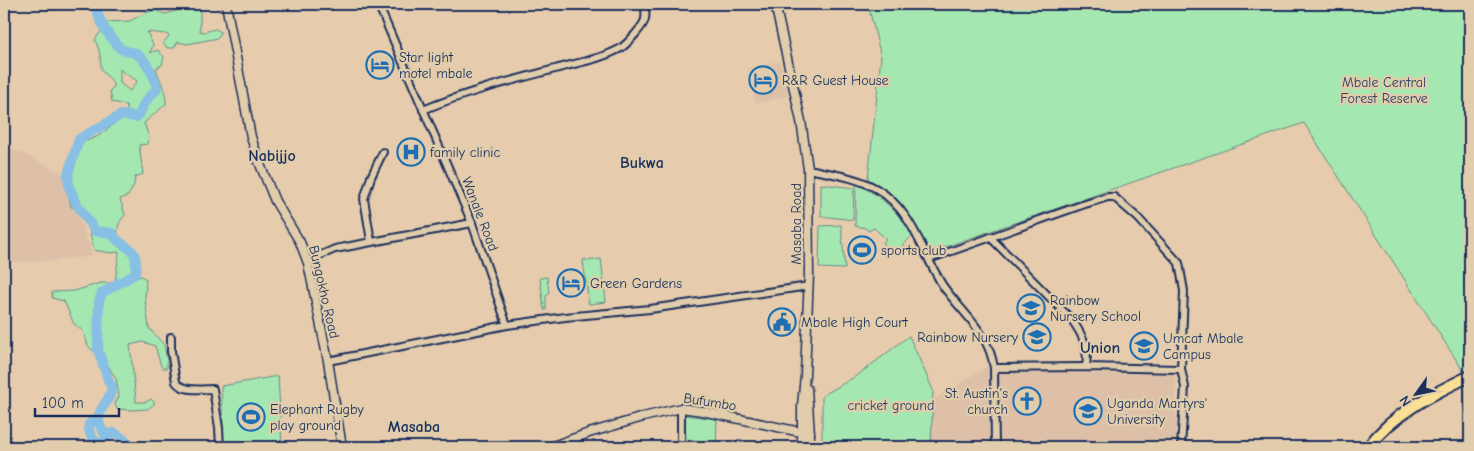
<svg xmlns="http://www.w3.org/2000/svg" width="1474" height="451" viewBox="0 0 1474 451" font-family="'Comic Neue',sans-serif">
	<rect width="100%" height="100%" fill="#e6ccac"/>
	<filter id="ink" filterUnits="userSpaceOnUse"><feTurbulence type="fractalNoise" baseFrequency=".02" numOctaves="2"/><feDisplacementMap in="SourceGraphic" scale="10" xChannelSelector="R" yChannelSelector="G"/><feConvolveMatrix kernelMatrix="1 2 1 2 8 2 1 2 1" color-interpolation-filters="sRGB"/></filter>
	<g filter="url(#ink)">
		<g fill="#dec0a8">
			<path d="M780 61 789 96 756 103 748 69Z"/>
			<path d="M4 132 6 145 66 175V180L73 201 93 256 50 261 4 262Z"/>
			<path d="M987 366H990L989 447H931L930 402Z"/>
			<path d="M999 373 1176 374V447H999Z"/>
		</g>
		<g fill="#a5e7b0" stroke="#608b87" fill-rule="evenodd">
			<path d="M868 4H1470V424L1465 408 1464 372 1304 123 930 252C923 245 920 234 915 225 904 206 886 189 868 179L881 57Z"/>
			<path d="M190 7 200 9V31L204 32 215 29 221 32 218 38 187 44 178 42 174 48H167L163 43 169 36 166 34 147 32 153 45 150 53 158 50 164 57 162 65 156 68C160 83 166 88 166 104L144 123 149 137 148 144 139 145 143 174 135 177 134 185 128 196 120 199 125 215C118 222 116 230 119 239 135 247 138 251 139 269L132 273 124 282 141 276 146 279 145 299 149 328 164 345 167 360V368H163L161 366 155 346 143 342 130 345 136 402H146L151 399 155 403 148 409 130 410 117 409 115 404 119 396 116 379 106 362 88 346 84 332 74 324 64 301 52 298V292L74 291 101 283H115L119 252 110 253 94 250 84 208 71 207C67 186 60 160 79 145 85 140 94 139 100 135 110 128 118 120 128 113L126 105 112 102 110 90 114 87 110 78C100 73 101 66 100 56 100 51 97 45 95 40L107 22 130 21 145 13 155 10 165 14ZM120 69C125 75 131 76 137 81L130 91 120 83Z"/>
			<path d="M821 184 854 188 853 220 821 216Z"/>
			<path d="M856 184C881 194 898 213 913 235L894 254 883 243 886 239 874 228 869 231 865 228 855 226Z"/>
			<path d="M841 225 845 269 819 268 820 226Z"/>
			<path d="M586 259 587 261 601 259 606 302 589 304 583 260Z"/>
			<path d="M547 277 549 293 546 296V310H544L540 278Z"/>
			<path d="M909 336 933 390 931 447H822V396L858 375Z"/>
			<path d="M278 376 282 447H224L221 386Z"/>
			<path d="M685 415 717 419 716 447H686Z"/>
		</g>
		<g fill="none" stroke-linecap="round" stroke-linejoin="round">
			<g stroke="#87bfe5" stroke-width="10">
				<path d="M96 4C96 18 110 38 120 48 124 52 130 51 135 53 146 59 155 77 157 89 154 92 145 102 143 106 141 111 141 113 137 117L121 115 79 139 68 174 69 187 78 206 95 231 112 233C123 253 140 241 135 274L102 293 99 301 98 350 109 382 112 387C110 407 88 411 105 434L115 433 135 447"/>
				<path d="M97 419 89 424C88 433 91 438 98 443H104L110 434"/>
			</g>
			<g stroke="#1b2f5e" stroke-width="10">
				<g id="minor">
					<path d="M378 4 472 223 507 325"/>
					<path d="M644 6 659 4"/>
					<path d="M423 110C466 92 510 81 555 69 576 63 602 59 621 48 627 44 644 26 645 19 646 14 645 8 644 4"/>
					<path d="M808 169C832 174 857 177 877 189 913 211 922 253 943 286 963 314 989 332 994 368L995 447"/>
					<path d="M990 237 1072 320C1083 336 1089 347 1086 367"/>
					<path d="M371 241 364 199 371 177 383 152"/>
					<path d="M929 259 1082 205 1108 197H1114L1138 218 1179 263 1184 291 1181 369"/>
					<path d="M308 263 321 255 335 249 472 223"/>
					<path d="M171 337V351L176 382C183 392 201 389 213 389L219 428 220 447"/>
					<path d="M328 361 507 325 565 317 650 309 809 286"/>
					<path d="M994 368 1086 367 1181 369 1185 387 1181 447"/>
					<path d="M681 447V408"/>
				</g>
			</g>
			<g stroke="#1b2f5e" stroke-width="11">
				<g id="tertiary">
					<path d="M226 4 251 137 259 162 275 201 300 242 308 263 328 361 342 447"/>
					<path d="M775 4 801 121 808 169 809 274 805 375 802 406V447"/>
					<path d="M807 389 810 434 809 447"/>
					<path d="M550 447 589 433 643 417 681 408 702 411 810 434"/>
				</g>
			</g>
			<g stroke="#1b2f5e" stroke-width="14">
				<path id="primary" d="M1368 447C1394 413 1432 394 1470 376"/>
			</g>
			<use href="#minor" stroke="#e1cdab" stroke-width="6"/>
			<use href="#tertiary" stroke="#e1cdab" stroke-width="8"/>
			<use href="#primary" stroke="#fadf96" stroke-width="10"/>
		</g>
	</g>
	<defs>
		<g id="hotel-ring" transform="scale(1.4375)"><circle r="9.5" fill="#e1cdab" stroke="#1f6fb2" stroke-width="1.5"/><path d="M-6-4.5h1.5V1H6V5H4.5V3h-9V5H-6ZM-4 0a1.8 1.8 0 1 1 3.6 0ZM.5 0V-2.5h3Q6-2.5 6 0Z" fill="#1f6fb2"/></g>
		<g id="hospital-ring" transform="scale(1.4375)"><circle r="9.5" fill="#e1cdab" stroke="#1f6fb2" stroke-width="1.5"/><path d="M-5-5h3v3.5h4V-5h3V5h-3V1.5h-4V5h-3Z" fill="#1f6fb2"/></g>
		<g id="stadium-ring" transform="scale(1.4375)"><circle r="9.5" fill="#e1cdab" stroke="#1f6fb2" stroke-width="1.5"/><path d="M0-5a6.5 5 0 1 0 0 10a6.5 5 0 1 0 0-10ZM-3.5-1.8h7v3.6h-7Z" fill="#1f6fb2"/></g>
		<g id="school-ring" transform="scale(1.4375)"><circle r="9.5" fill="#e1cdab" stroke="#1f6fb2" stroke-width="1.5"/><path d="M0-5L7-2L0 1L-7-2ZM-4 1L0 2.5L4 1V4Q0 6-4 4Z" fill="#1f6fb2"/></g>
		<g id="civic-ring" transform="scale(1.4375)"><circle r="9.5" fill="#e1cdab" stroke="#1f6fb2" stroke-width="1.5"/><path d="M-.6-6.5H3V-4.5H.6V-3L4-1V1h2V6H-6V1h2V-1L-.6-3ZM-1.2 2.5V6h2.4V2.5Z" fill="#1f6fb2"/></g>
		<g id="university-ring" transform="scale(1.4375)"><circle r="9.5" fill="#e1cdab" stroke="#1f6fb2" stroke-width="1.5"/><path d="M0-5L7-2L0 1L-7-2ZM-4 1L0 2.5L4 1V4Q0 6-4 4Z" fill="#1f6fb2"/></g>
		<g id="church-ring" transform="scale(1.4375)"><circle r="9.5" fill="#e1cdab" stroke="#1f6fb2" stroke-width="1.5"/><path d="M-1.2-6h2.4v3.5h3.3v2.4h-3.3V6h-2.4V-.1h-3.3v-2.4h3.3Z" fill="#1f6fb2"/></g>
	</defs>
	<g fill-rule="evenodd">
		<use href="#hotel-ring" x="380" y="65"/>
		<use href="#hotel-ring" x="763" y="80"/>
		<use href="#hospital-ring" x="411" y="152"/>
		<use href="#stadium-ring" x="862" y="250"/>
		<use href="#hotel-ring" x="571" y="283"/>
		<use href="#school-ring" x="1031" y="308"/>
		<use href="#civic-ring" x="782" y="322"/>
		<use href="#school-ring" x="1037" y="337"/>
		<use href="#university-ring" x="1144" y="346"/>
		<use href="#church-ring" x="1027" y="401"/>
		<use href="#university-ring" x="1088" y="411"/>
		<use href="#stadium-ring" x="251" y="417"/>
	</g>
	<g text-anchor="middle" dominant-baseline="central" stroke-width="4.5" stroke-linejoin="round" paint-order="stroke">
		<g font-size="14" fill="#1b2f5e" stroke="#e1cdab" text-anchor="start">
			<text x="399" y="57">Star light<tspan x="399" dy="16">motel mbale</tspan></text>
			<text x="782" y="80">R&amp;R Guest House</text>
			<text x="430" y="152">family clinic</text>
			<text x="881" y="250">sports club</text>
			<text x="590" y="283">Green Gardens</text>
			<text x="1050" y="300">Rainbow<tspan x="1050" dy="16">Nursery School</tspan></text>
			<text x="801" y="322">Mbale High Court</text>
			<text x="1018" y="337" text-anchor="end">Rainbow Nursery</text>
			<text x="1163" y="338">Umcat Mbale<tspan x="1163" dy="16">Campus</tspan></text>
			<text x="1008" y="393" text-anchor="end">St. Austin's<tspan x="1008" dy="16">church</tspan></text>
			<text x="1107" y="403">Uganda Martyrs'<tspan x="1107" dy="16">University</tspan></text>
			<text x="270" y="409">Elephant Rugby<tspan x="270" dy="16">play ground</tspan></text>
		</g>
		<g font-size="14" fill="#294166" stroke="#e1cdab">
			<text x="1384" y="82">Mbale Central<tspan x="1384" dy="16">Forest Reserve</tspan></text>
			<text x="891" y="405">cricket ground</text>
		</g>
		<g font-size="14" fill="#1b2f5e" stroke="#e1cdab">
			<text transform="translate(480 214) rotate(69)">Wanale Road</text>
			<text transform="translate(796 224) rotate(-90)">Masaba Road</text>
			<text transform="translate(324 292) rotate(77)">Bungokho Road</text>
			<text transform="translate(710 402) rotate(9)">Bufumbo</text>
		</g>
		<g font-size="16" font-weight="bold" fill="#1b2f5e" stroke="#e1cdab">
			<text x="272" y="156">Nabijjo</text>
			<text x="642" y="163">Bukwa</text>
			<text x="1100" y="348">Union</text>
			<text x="414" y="427">Masaba</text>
		</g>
	</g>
	<rect width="1474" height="451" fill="none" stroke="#e1cdab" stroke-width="20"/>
	<rect x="10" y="10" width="1454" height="431" fill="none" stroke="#1b2f5e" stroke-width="2" filter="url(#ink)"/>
	<g transform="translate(1416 394) rotate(237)" stroke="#e1cdab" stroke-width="4" paint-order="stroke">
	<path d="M0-4L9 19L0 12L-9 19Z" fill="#1b2f5e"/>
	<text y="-8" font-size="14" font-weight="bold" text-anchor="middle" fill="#1b2f5e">N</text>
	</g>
	<path d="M35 408v8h84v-8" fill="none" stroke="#1b2f5e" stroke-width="2.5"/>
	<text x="42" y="408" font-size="15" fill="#1b2f5e" stroke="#e1cdab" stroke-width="4" paint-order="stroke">100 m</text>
</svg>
